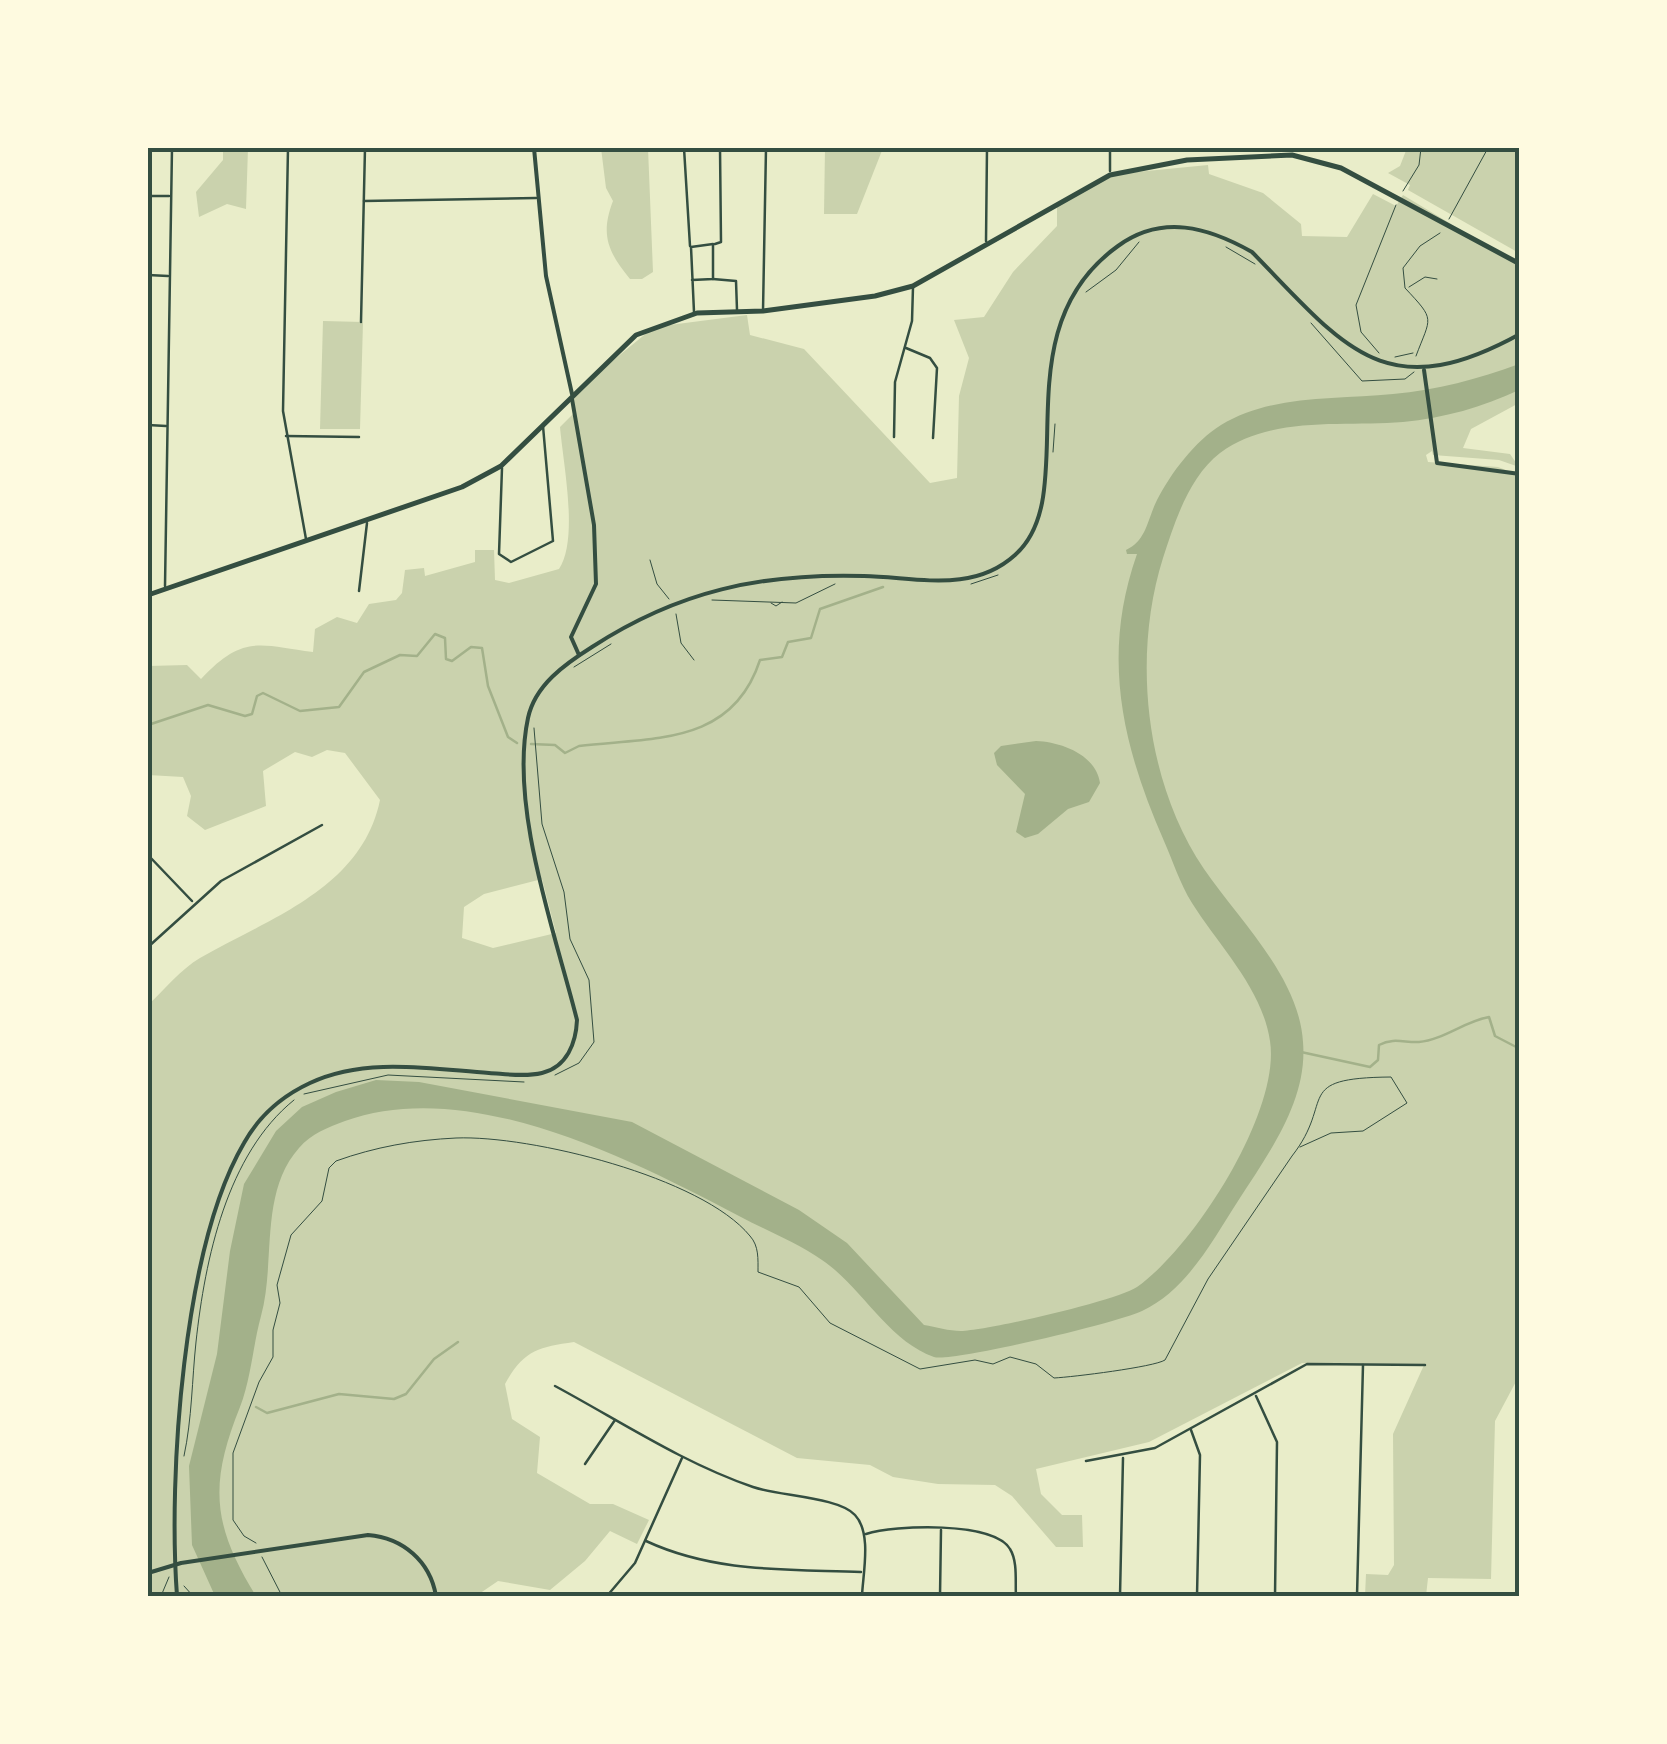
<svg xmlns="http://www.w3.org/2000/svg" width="1667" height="1744" viewBox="0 0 1667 1744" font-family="'Zilla Slab',serif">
	<rect width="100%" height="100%" fill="#e9edc9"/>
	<g fill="#cad2ad" fill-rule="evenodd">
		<path d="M223 148H248L246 209 227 204 199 217 196 192 223 160Z"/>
		<path d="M601 148H648L653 272 642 279H630C608 252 600 235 613 201L606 188Z"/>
		<path d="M825 148H883L857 214H824Z"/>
		<path d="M1407 148H1519V253L1408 190 1410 185 1388 173 1400 166Z"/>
		<path d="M1208 165 1209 174 1263 193 1301 224 1302 236 1347 237 1373 194 1396 206 1403 195 1519 265V403L1471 429 1463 448 1510 454 1519 467 1499 460 1433 455 1432 451 1426 455 1428 462 1498 467 1519 475 1520 1374 1495 1421 1491 1579 1428 1578 1426 1596H1365L1366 1574 1388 1575 1394 1565 1393 1434 1424 1365 1302 1363 1149 1442 1036 1469 1041 1494 1062 1515H1082L1083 1547H1056L1012 1496 995 1485 938 1484 893 1477 870 1465 797 1458 574 1342C538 1347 523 1351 505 1384L512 1419 540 1437 537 1473 590 1504H613L649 1520 637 1544 610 1531 585 1561 550 1590 498 1581 476 1596H148V1005C164 990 181 969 200 958 270 918 362 888 380 800L345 753 327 750 312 757 295 752 263 771 266 806 205 830 187 816 191 796 183 777 148 775V666L187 665 201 679C243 634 259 645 313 652L315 629 337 617 357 623 369 604 396 600 402 593 405 570 424 568 425 576 475 562V550H494L495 580 509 583 559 569C579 539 563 463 560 427L575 412 572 394 654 327 747 315 750 335 804 349 930 483 957 478 959 396 969 358 954 320 984 317 1013 272 1057 226V206L1116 174ZM542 879 556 933 493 948 462 938 464 907 484 894Z"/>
		<path d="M323 321 363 322 360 429H320Z"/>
	</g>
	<g fill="#a3b18a">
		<path d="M1519 364V390C1483 407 1444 418 1403 422 1343 427 1272 415 1220 453 1189 477 1175 521 1163 558 1132 656 1145 782 1204 869 1239 920 1299 977 1303 1042 1308 1101 1268 1154 1238 1201 1212 1241 1187 1290 1142 1311 1120 1322 950 1363 934 1357 888 1341 861 1286 822 1260 796 1242 767 1231 739 1216 630 1159 469 1076 345 1121 327 1128 312 1133 299 1148 259 1193 276 1262 261 1316 253 1345 251 1379 240 1407 209 1484 212 1525 256 1596H215L192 1545 189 1466 217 1354 230 1251 244 1184 276 1131 302 1107 336 1092 376 1080 419 1082 632 1122 799 1210 847 1243 924 1325C936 1327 949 1331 961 1331 989 1330 1116 1301 1137 1287 1194 1247 1281 1111 1270 1041 1262 988 1219 946 1192 903 1180 884 1173 861 1164 841 1122 745 1101 656 1137 554H1127L1126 550C1147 540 1147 520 1157 500 1171 473 1195 441 1221 425 1271 394 1336 400 1393 394 1437 390 1478 379 1519 364Z"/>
		<path d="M1036 741C1062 742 1096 755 1100 783L1089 802 1068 809 1038 834 1025 838 1016 832 1025 794 997 765 994 753 1001 746Z"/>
	</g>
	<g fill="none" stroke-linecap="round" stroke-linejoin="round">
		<g stroke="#a3b18a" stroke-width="2.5">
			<path d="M148 725 208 705 245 716 252 714 257 696 263 693 300 711 339 707 364 672 400 655 417 656 435 634 445 638 446 659 452 661 471 647 482 648 488 686 508 737 517 743"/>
			<path d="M531 744 555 745 565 753 579 746C653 737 732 746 760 660L782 657 788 642 811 638 820 609 883 587"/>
			<path d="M1301 1052 1370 1067 1378 1060 1379 1045C1394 1037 1405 1043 1419 1042 1443 1040 1465 1021 1489 1017L1495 1036 1520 1049"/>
			<path d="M256 1407 267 1413 339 1394 394 1399 406 1394 434 1359 458 1342"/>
		</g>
		<g stroke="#344e41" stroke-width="1">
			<path d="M1310 150 1348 148"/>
			<path d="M1403 191 1419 165 1421 148"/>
			<path d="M1449 219 1488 148"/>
			<path d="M1226 247 1255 264"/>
			<path d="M1409 287 1425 277 1437 279"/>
			<path d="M1086 292 1116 270 1139 242"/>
			<path d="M1311 323 1362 381 1405 379 1414 372"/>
			<path d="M1379 353 1361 332 1356 305 1396 205"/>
			<path d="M1416 356C1431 316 1436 321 1405 288L1403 268 1420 246 1440 233"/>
			<path d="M1395 357 1413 353"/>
			<path d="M1053 452 1055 424"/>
			<path d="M650 560 657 584 669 599"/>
			<path d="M971 584 998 575"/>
			<path d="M712 600 796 603 835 584"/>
			<path d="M771 603 776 606 782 602"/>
			<path d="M676 614 681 643 694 660"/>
			<path d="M574 667 611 644"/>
			<path d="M534 728 542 824 564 892 570 939 589 980 594 1042 579 1063 555 1075"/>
			<path d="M304 1094 388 1075 524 1082"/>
			<path d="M184 1456C192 1419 192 1379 196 1342 205 1259 227 1154 294 1100"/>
			<path d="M256 1543 244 1536 233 1520V1453L259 1382 273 1357V1330L280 1303 277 1285 291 1235 322 1201 329 1168 336 1161C375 1147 414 1140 456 1138 530 1135 702 1177 750 1236 759 1246 758 1259 758 1272L799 1287 830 1323 920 1369 975 1360 993 1364 1010 1357 1036 1364 1054 1378C1073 1377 1154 1367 1165 1360L1208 1279 1292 1156C1336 1100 1291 1078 1391 1077L1407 1103 1363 1131 1331 1133 1300 1147"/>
			<path d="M262 1557 282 1596"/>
			<path d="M184 1586 193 1596"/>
			<path d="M161 1596 169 1577"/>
		</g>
		<g stroke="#344e41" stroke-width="2.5">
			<path d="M288 148 283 411 306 539"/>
			<path d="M684 148 690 246"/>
			<path d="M1110 148V171"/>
			<path d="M148 196H169"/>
			<path d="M364 201 536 198"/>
			<path d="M986 241 987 148"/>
			<path d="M715 244 721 242 720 148"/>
			<path d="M148 275 168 276"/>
			<path d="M713 279 736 281 737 310"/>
			<path d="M692 280 713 279V244L691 247 694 312"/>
			<path d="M763 311 766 148"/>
			<path d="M361 322 365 148"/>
			<path d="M906 348 930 358 937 368 933 438"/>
			<path d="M148 425 166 426"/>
			<path d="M286 436 359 437"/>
			<path d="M894 437 895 382 912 321 913 287"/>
			<path d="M502 468 499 554 511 562 553 541 543 426"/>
			<path d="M165 586 172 148"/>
			<path d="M359 591 367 523"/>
			<path d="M148 855 192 901"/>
			<path d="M148 947 221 881 322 825"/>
			<path d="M555 1386C620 1421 683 1463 753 1487 779 1496 839 1497 855 1515 872 1533 863 1573 862 1596"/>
			<path d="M1256 1396 1277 1442 1275 1596"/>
			<path d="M1191 1430 1200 1455 1197 1596"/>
			<path d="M1086 1461 1155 1448 1307 1364 1425 1365"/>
			<path d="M585 1464 615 1420"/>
			<path d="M866 1534C894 1525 994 1521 1010 1549 1018 1562 1015 1582 1016 1596"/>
			<path d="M646 1541C715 1573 786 1569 861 1572"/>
			<path d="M607 1596 635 1563 682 1458"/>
			<path d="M940 1596 941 1530"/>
			<path d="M1120 1596 1123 1458"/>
			<path d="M1357 1596 1363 1365"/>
		</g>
		<g stroke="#344e41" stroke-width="4">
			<path d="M1424 370 1437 463 1520 474"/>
			<path d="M572 399 594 525 596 584 571 637 579 655"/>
			<path d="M148 1573 181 1563 368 1535C403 1538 430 1561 436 1596"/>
			<path d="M177 1596C168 1476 183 1247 244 1143 259 1116 282 1096 310 1083 365 1057 431 1069 489 1073 506 1074 525 1077 542 1073 567 1067 576 1043 577 1020 555 932 509 807 528 718 535 685 565 664 592 647 678 591 761 573 864 576 916 577 972 594 1015 555 1085 493 998 332 1118 246 1162 214 1208 227 1252 252 1344 346 1384 409 1520 334"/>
		</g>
		<path stroke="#344e41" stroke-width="4" d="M534 148 546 276 572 394"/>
		<path stroke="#344e41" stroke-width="5" d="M148 595 462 487 501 466 636 335 697 313 763 311 875 296 913 286 1110 175 1187 160 1292 155 1341 168 1520 264"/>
	</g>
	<rect width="1667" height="1744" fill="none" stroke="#fefae0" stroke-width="300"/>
	<rect x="150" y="150" width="1367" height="1444" fill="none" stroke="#344e41" stroke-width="4"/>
</svg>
